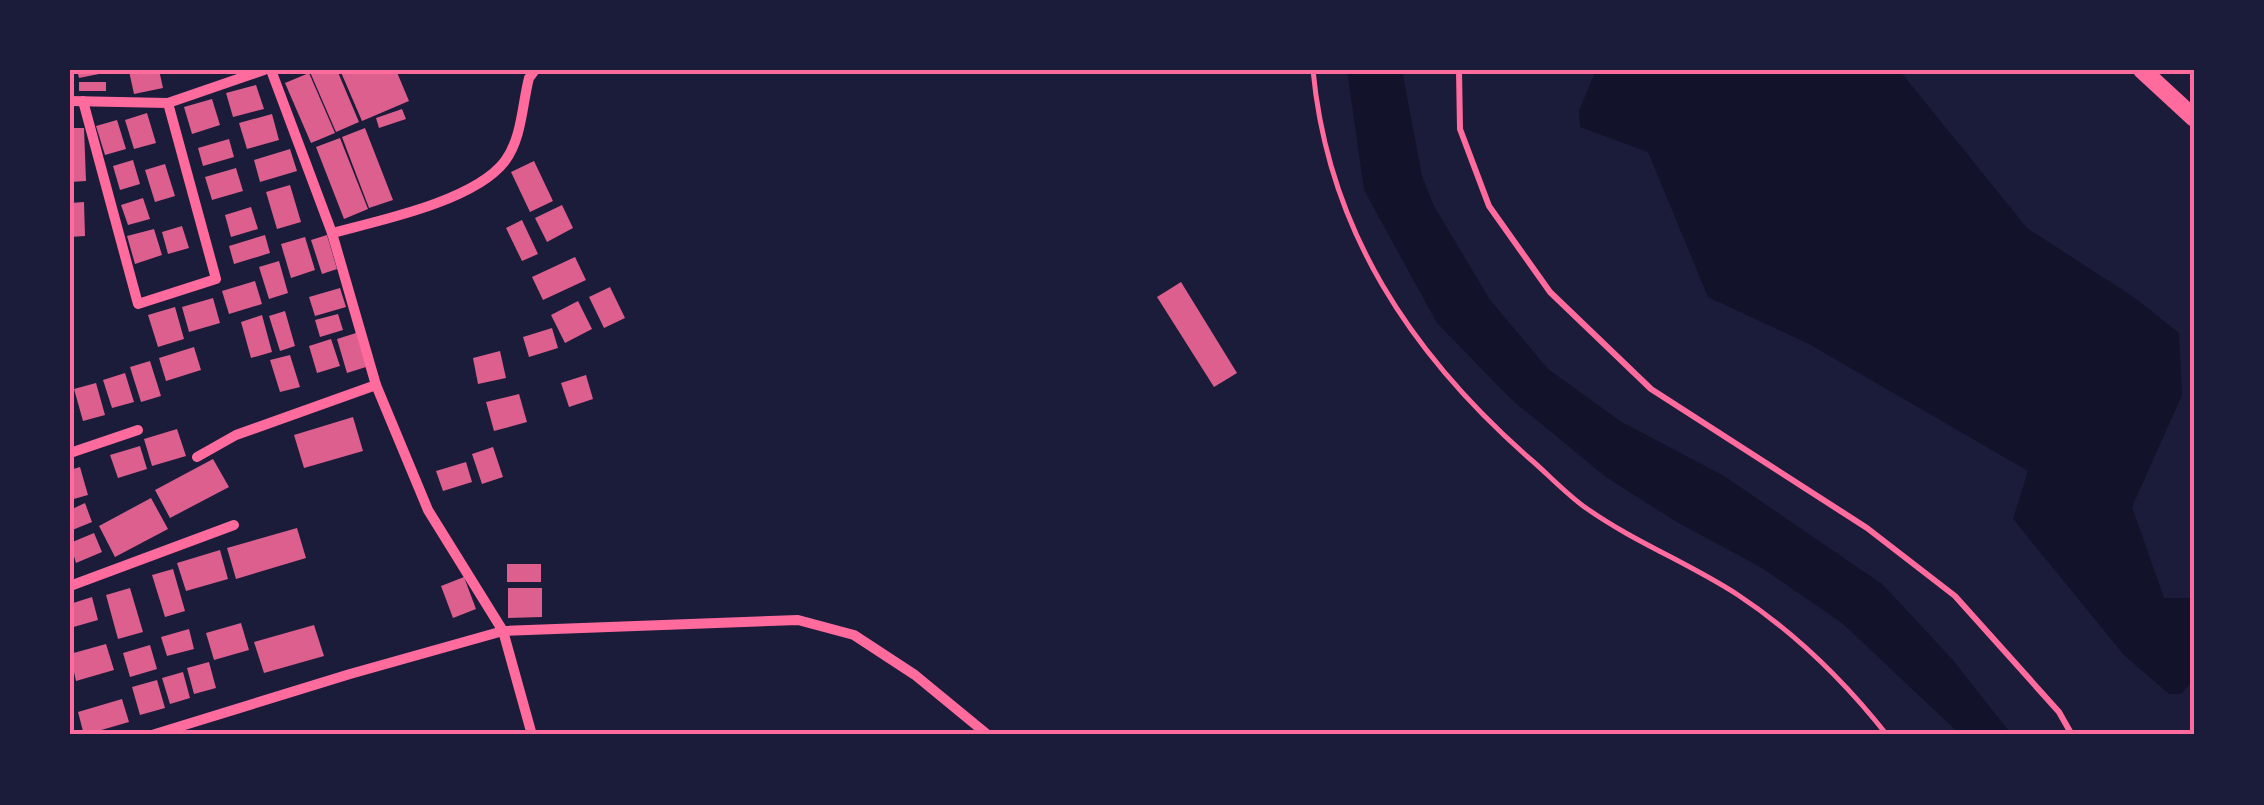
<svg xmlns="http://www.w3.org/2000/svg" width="2264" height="805" viewBox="0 0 2264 805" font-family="Poppins,sans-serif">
	<rect width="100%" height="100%" fill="#1b1b3a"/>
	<g fill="#12122b">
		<path d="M1347 70H1402L1422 176 1434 206 1490 300 1548 369 1620 421 1724 476 1882 584 1952 659 2012 735H1961L1842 623 1762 568 1675 521 1606 477 1512 400 1437 323 1364 190Z"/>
		<path d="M1596 70H1899L2027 228 2135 298 2179 333 2182 395 2132 507 2164 598H2194V679L2181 694H2169L2124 655 2013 519 2028 471 1809 344 1708 297 1648 152 1580 127 1579 111Z"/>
	</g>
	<g fill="#dd5f8e">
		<path d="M77 70H109V72L79 78Z"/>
		<path d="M159 70 163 88 134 94 129 71Z"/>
		<path d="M314 70H337L359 122 336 132 310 72Z"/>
		<path d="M340 70H396L409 101 362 121Z"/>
		<path d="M309 73 335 133 311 143 285 83Z"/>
		<rect x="79" y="82" width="27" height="9"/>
		<path d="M256 85 264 109 233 117 226 93Z"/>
		<path d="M212 99 220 125 192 134 184 107Z"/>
		<path d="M402 109 406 119 379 128 376 118Z"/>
		<path d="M147 113 156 143 134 149 125 120Z"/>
		<path d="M272 114 279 140 247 149 239 123Z"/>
		<path d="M117 120 126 149 105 155 96 126Z"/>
		<path d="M70 128H84L86 181 70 182Z"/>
		<path d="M365 128 393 200 369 208 342 137Z"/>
		<path d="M340 138 368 209 344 219 316 147Z"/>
		<path d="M229 139 234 157 203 166 198 148Z"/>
		<path d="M290 149 297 171 260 182 254 160Z"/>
		<path d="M133 160 140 184 120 190 113 166Z"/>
		<path d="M534 161 553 201 530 212 511 172Z"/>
		<path d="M165 164 175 196 155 202 145 170Z"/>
		<path d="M236 168 243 191 212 200 205 177Z"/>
		<path d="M290 185 301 222 277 229 266 192Z"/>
		<path d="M143 198 150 219 128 225 121 205Z"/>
		<path d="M84 202 85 236 70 237V203Z"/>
		<path d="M562 205 573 228 547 242 535 218Z"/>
		<path d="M251 207 258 229 231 237 225 215Z"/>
		<path d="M522 220 538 254 522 261 506 228Z"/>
		<path d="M182 226 189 248 168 254 162 232Z"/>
		<path d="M154 229 162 255 135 264 127 236Z"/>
		<path d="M265 235 270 253 234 264 229 246Z"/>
		<path d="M327 235 337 269 322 274 311 240Z"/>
		<path d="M305 237 315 270 291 278 281 244Z"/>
		<path d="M575 257 586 280 543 300 532 277Z"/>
		<path d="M279 261 288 293 269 299 259 267Z"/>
		<path d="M255 281 262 304 229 314 222 291Z"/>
		<path d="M1181 282 1237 373 1214 387 1157 297Z"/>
		<path d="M610 287 625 318 604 328 589 297Z"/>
		<path d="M340 288 346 307 315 316 309 297Z"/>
		<path d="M213 298 220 323 189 332 182 307Z"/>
		<path d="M578 301 592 329 565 343 551 315Z"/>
		<path d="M175 307 184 339 158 347 148 315Z"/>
		<path d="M285 311 295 346 280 351 269 316Z"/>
		<path d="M338 314 343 330 320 337 315 320Z"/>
		<path d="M262 315 272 352 251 358 241 322Z"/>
		<path d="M552 328 558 348 529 357 523 337Z"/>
		<path d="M356 333 366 367 347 373 337 339Z"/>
		<path d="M331 339 340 366 317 373 309 346Z"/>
		<path d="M194 347 201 370 166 381 159 358Z"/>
		<path d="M500 351 506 378 478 384 473 358Z"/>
		<path d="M290 355 300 387 280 392 270 360Z"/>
		<path d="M150 361 161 396 141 402 130 367Z"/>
		<path d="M125 373 134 402 112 408 103 380Z"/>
		<path d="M586 375 593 399 569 407 561 383Z"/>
		<path d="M96 383 105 415 83 421 74 389Z"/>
		<path d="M519 394 527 422 494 431 486 402Z"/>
		<path d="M353 417 363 451 304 468 294 435Z"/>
		<path d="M177 429 186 456 152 466 144 439Z"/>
		<path d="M140 446 147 469 118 478 110 455Z"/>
		<path d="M493 447 503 477 482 484 472 454Z"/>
		<path d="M213 459 229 487 170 518 155 490Z"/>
		<path d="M466 462 472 482 443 491 436 471Z"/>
		<path d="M80 467 88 495 70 500V470Z"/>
		<path d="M151 498 168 529 115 557 99 526Z"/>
		<path d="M85 503 92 522 70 531V510Z"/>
		<path d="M297 528 306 558 236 579 227 548Z"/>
		<path d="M94 533 102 552 76 563 70 543Z"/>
		<path d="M220 550 228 579 186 591 177 563Z"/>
		<rect x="507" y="564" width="34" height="18"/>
		<path d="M173 569 185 611 165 617 152 575Z"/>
		<path d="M464 577 476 609 453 618 441 586Z"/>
		<path d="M130 588 143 632 118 639 106 595Z"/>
		<path d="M508 588H542V617L508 618Z"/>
		<path d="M92 597 98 620 70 628V604Z"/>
		<path d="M241 623 249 650 214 660 206 633Z"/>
		<path d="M314 625 324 656 264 673 254 642Z"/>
		<path d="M189 629 194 649 167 656 161 637Z"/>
		<path d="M106 644 114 670 76 681 70 654Z"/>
		<path d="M150 645 157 669 130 677 123 653Z"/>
		<path d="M209 662 216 688 194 694 187 668Z"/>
		<path d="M183 672 190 698 170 704 162 678Z"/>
		<path d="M157 680 165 708 140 715 132 687Z"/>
		<path d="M122 699 129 722 84 735 78 712Z"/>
	</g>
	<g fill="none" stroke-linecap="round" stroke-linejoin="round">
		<path stroke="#ff6b9d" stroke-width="5" d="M1313 70C1328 230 1411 354 1529 458 1548 474 1566 494 1586 508 1634 542 1689 563 1738 595 1794 632 1846 683 1887 735"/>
		<path stroke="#ff6b9d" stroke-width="6" d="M1459 70 1460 129 1489 206 1550 292 1651 389 1867 528 1955 596 2059 712 2072 735"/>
		<g stroke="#ff6b9d" stroke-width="10">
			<path d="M271 70 332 233 376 385 428 510 503 631 532 735"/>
			<path d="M70 101 168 103 264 70"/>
			<path d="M83 101 138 304 216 279 168 103"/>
			<path d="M332 233C378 221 475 201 505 161 522 138 522 105 529 78L535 70"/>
			<path d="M70 453 138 430"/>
			<path d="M197 457 236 435 376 385"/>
			<path d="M70 586 234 525"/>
			<path d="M152 735 350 674 503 631 798 620 854 635 915 675 988 735"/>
		</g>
		<path stroke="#ff6b9d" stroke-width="18" d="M2142 70 2194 118"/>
	</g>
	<rect width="2264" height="805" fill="none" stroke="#1b1b3a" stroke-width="145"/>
	<rect x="72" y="72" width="2120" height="660" fill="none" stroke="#ff6b9d" stroke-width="4"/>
</svg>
